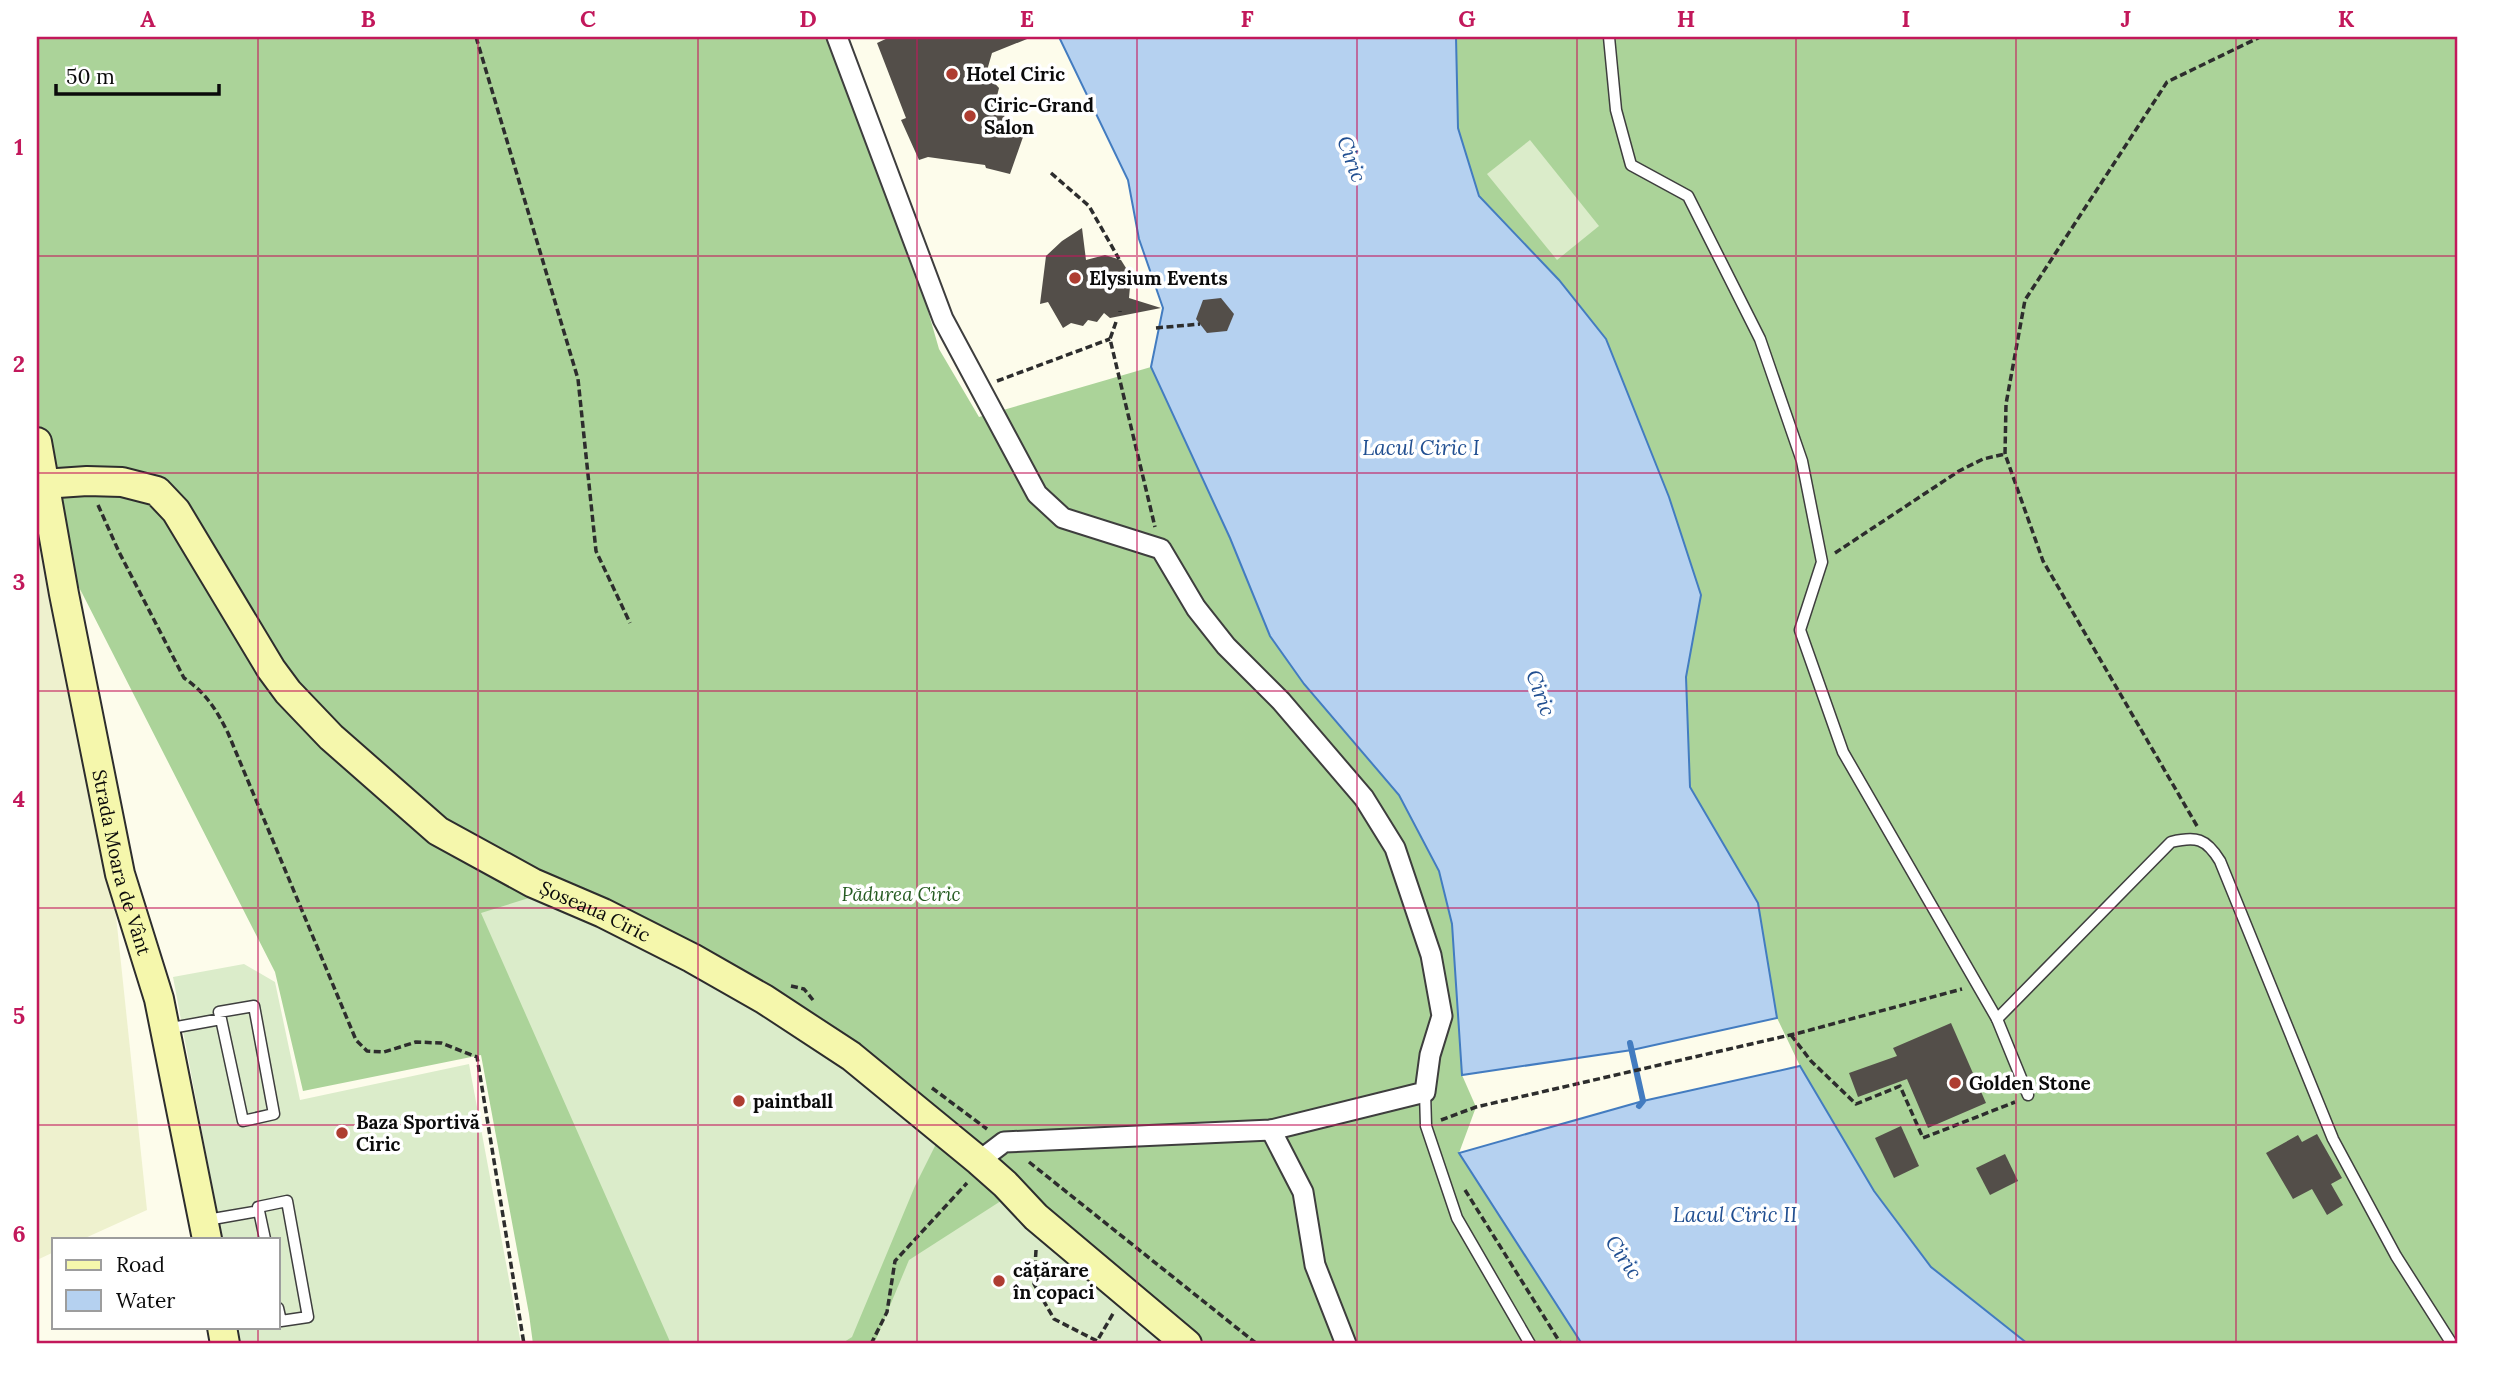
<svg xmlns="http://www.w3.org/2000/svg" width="2494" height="1381" viewBox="0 0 2494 1381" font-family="Lora,serif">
	<rect width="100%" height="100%" fill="#fdfceb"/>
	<path fill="#eef1ce" d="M37 512 82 593 147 1210 83 1239H54V1252L37 1260Z"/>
	<g fill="#abd399">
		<path d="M37 37H849L939 349 979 417 1151 367 1230 538 1270 636 1304 684 1399 795 1439 871 1452 924 1462 1075 1476 1107 1459 1153 1582 1344H533L529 1314 481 1055 303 1091 275 972 82 593 37 512Z"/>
		<path d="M1456 37H2457V1344H2028L1931 1267 1874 1191 1800 1066 1777 1018 1758 903 1690 787 1686 677 1701 595 1669 497 1606 339 1559 280 1479 196 1458 128Z"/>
	</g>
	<g fill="#dbecca">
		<path d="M1530 140 1599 226 1557 260 1487 174Z"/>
		<path d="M532 897 601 920 883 1076 945 1126 915 1186 852 1337 841 1344H671L481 913Z"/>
		<path d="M244 964 275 982 300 1100 469 1064 521 1344H239L236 1327H278V1239H222L173 977Z"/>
		<path d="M1018 1190 1144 1322 1161 1344H874L909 1260Z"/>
	</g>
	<g fill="#b5d1f0" stroke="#437cc0" stroke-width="2">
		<path d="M1059 37H1456L1458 128 1479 196 1559 280 1606 339 1669 497 1701 595 1686 677 1690 787 1758 903 1777 1018 1632 1050 1462 1075 1452 924 1439 871 1399 795 1304 684 1270 636 1230 538 1151 367 1163 308 1139 239 1128 180Z"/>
		<path d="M1800 1066 1874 1191 1931 1267 2028 1344H1582L1459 1153 1643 1101Z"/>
	</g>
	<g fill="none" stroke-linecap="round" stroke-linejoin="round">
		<path stroke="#437cc0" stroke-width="6" d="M1630 1043 1643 1101 1639 1106"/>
	</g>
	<g fill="#534e49">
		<path d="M890 37H1032L992 53 986 74 999 88 997 96 1008 110 1004 116 1023 137 1010 174 986 168 985 165 928 157 919 160 901 120 906 118 877 43Z"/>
		<path d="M1082 228 1086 260 1105 255 1121 260 1131 276 1129 298 1161 308 1110 318 1104 313 1097 322 1088 320 1083 326 1071 323 1063 328 1048 302 1040 304 1046 256 1062 241Z"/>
		<path d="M1221 298 1234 314 1227 331 1207 333 1196 319 1203 300Z"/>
		<path d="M1951 1023 1986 1103 1928 1128 1907 1079 1858 1097 1849 1073 1897 1056 1893 1048Z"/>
		<path d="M1901 1126 1919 1166 1894 1178 1875 1138Z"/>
		<path d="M2317 1134 2342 1178 2331 1184 2343 1205 2327 1215 2312 1189 2293 1199 2266 1153 2298 1135 2302 1142Z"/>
		<path d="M2005 1154 2018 1181 1990 1195 1976 1168Z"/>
	</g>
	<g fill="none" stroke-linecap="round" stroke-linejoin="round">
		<g stroke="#3e3e3e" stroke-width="13">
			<g id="service">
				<path d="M1609 37 1616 110 1631 165 1688 196 1760 339 1802 461 1822 562 1800 630 1843 752 1997 1019"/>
				<path d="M166 1029 221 1019 243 1121 274 1114 254 1006 219 1012 221 1019"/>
				<path d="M1425 1092 1426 1126 1457 1218 1530 1344"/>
				<path d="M2028 1095 1997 1019 2171 842C2196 836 2206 838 2220 861L2333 1139 2396 1256 2452 1344"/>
				<path d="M259 1211 265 1239"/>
				<path d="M207 1220 259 1211 258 1207 287 1201 308 1317 281 1321 278 1308"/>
			</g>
		</g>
		<g stroke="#3e3e3e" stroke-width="23">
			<g id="minor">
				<path d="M837 37 943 319 1037 494 1063 518 1161 549 1196 608 1226 646 1281 701 1364 798 1395 848 1431 955 1442 1016 1430 1055 1425 1092 1271 1130 1004 1142 979 1161"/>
				<path d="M1271 1130 1303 1192 1315 1265 1346 1344"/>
			</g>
		</g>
		<g stroke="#2d2d2d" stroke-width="32">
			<g id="secondary">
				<path id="s1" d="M37 442 64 594 120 874 159 999 207 1239"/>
				<path id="s2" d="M43 484 87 481 122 482 157 491 176 511 271 669 288 692 331 737 438 831 533 883 603 913 692 958 764 999 851 1056 979 1161 1005 1184 1036 1217 1187 1344"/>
				<path d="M222 1327 225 1344"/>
			</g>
		</g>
		<g stroke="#2d2d2d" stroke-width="3.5" stroke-dasharray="7 3.5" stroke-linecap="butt">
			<path d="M476 37 578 379 596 551 630 623"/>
			<path d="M1051 173 1089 206 1119 259"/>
			<path d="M1130 287V280"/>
			<path d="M1120 312V311"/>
			<path d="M1116 322 1110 339 1155 527"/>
			<path d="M1156 328 1200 324"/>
			<path d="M997 381 1110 339"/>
			<path d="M98 505 119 552 184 678C206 693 216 709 228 733L356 1040 367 1051 384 1052 416 1042 441 1043 477 1057 524 1344"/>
			<path d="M1835 553 1959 471 1983 459 2005 454"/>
			<path d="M2197 826 2043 561 2005 454 2006 404 2025 300 2167 82 2260 37"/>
			<path d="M791 986 804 989 813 1000"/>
			<path d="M1791 1035 1811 1061 1856 1104 1900 1086 1923 1138 2015 1102"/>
			<path d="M932 1088 987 1129"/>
			<path d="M1441 1120 1476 1107 1799 1033 1962 989"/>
			<path d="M1029 1162 1257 1344"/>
			<path d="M1465 1190 1561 1344"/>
			<path d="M1036 1250 1034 1284 1054 1319 1097 1341 1114 1312"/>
			<path d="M871 1344 887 1312 895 1261 967 1183"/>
		</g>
		<use href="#service" stroke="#fff" stroke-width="10"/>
		<use href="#minor" stroke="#fff" stroke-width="19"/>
		<use href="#secondary" stroke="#f5f7ac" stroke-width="28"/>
	</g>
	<path fill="none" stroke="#c2185b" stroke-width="2" stroke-opacity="0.55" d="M258 37V1239M478 37V1344M698 37V1344M917 37V1344M1137 37V1344M1357 37V1344M1577 37V1344M1796 37V1344M2016 37V1344M2236 37V1344M37 256H2457M37 473H2457M37 691H2457M37 908H2457M37 1125H2457M258 1327V1344"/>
	<g fill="#ae3d31" stroke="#fff" stroke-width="2.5">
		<circle cx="952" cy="74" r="7"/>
		<circle cx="970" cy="116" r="7"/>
		<circle cx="1075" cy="278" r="7"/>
		<circle cx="1955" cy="1083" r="7"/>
		<circle cx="739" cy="1101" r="7"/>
		<circle cx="342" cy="1133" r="7"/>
		<circle cx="999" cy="1281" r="7"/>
	</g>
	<g text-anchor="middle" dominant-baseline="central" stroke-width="7" stroke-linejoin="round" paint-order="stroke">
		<g font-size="19" font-weight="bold" fill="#0b0b0b" stroke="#fff" text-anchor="start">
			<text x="966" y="74">Hotel Ciric</text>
			<text x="984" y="105">Ciric-Grand<tspan x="984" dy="22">Salon</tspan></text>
			<text x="1089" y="278">Elysium Events</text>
			<text x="1969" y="1083">Golden Stone</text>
			<text x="753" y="1101">paintball</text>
			<text x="356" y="1122">Baza Sportivă<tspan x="356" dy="22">Ciric</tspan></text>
			<text x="1013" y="1270">cățărare<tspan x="1013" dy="22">în copaci</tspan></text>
		</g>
		<g font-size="19" fill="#0b0b0b" stroke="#fff">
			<text stroke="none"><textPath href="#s1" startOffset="429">Strada Moara de Vânt</textPath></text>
			<text stroke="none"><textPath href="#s2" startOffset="737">Șoseaua Ciric</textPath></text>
		</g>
		<g font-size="19" font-style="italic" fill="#265c22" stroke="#fff">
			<text x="901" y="894">Pădurea Ciric</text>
		</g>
		<g font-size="21" font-style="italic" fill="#214f91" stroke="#fff">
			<text transform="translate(1352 159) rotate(70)">Ciric</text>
			<text x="1421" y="447">Lacul Ciric I</text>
			<text transform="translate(1541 693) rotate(70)">Ciric</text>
			<text x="1735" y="1214">Lacul Ciric II</text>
			<text transform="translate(1624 1257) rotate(56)">Ciric</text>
		</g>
	</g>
	<rect width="2494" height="1381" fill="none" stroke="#ffffff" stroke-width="77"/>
	<rect x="52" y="1238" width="228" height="91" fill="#ffffff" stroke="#9d9d9d" stroke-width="2"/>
	<rect x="66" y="1260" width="35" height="10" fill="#f5f7ac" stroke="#9d9d9d" stroke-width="2"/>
	<text x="116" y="1272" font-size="21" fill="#0b0b0b">Road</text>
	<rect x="66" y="1290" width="35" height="21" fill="#b5d1f0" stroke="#9d9d9d" stroke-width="2"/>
	<text x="116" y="1308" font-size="21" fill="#0b0b0b">Water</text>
	<path d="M56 84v10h163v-10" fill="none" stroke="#0b0b0b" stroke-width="3.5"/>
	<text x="66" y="84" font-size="21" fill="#0b0b0b" stroke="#ffffff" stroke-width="5" paint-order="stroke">50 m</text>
	<rect x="38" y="38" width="2418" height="1304" fill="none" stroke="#c2185b" stroke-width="2.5"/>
	<g font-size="23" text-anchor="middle" font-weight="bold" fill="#c2185b">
		<text x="148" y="27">A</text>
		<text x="368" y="27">B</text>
		<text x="588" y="27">C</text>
		<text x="808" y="27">D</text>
		<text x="1027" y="27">E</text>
		<text x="1247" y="27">F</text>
		<text x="1467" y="27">G</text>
		<text x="1686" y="27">H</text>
		<text x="1906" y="27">I</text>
		<text x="2126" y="27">J</text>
		<text x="2346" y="27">K</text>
		<text x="19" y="155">1</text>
		<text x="19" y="372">2</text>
		<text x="19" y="590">3</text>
		<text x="19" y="807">4</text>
		<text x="19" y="1024">5</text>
		<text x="19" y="1242">6</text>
	</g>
</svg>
